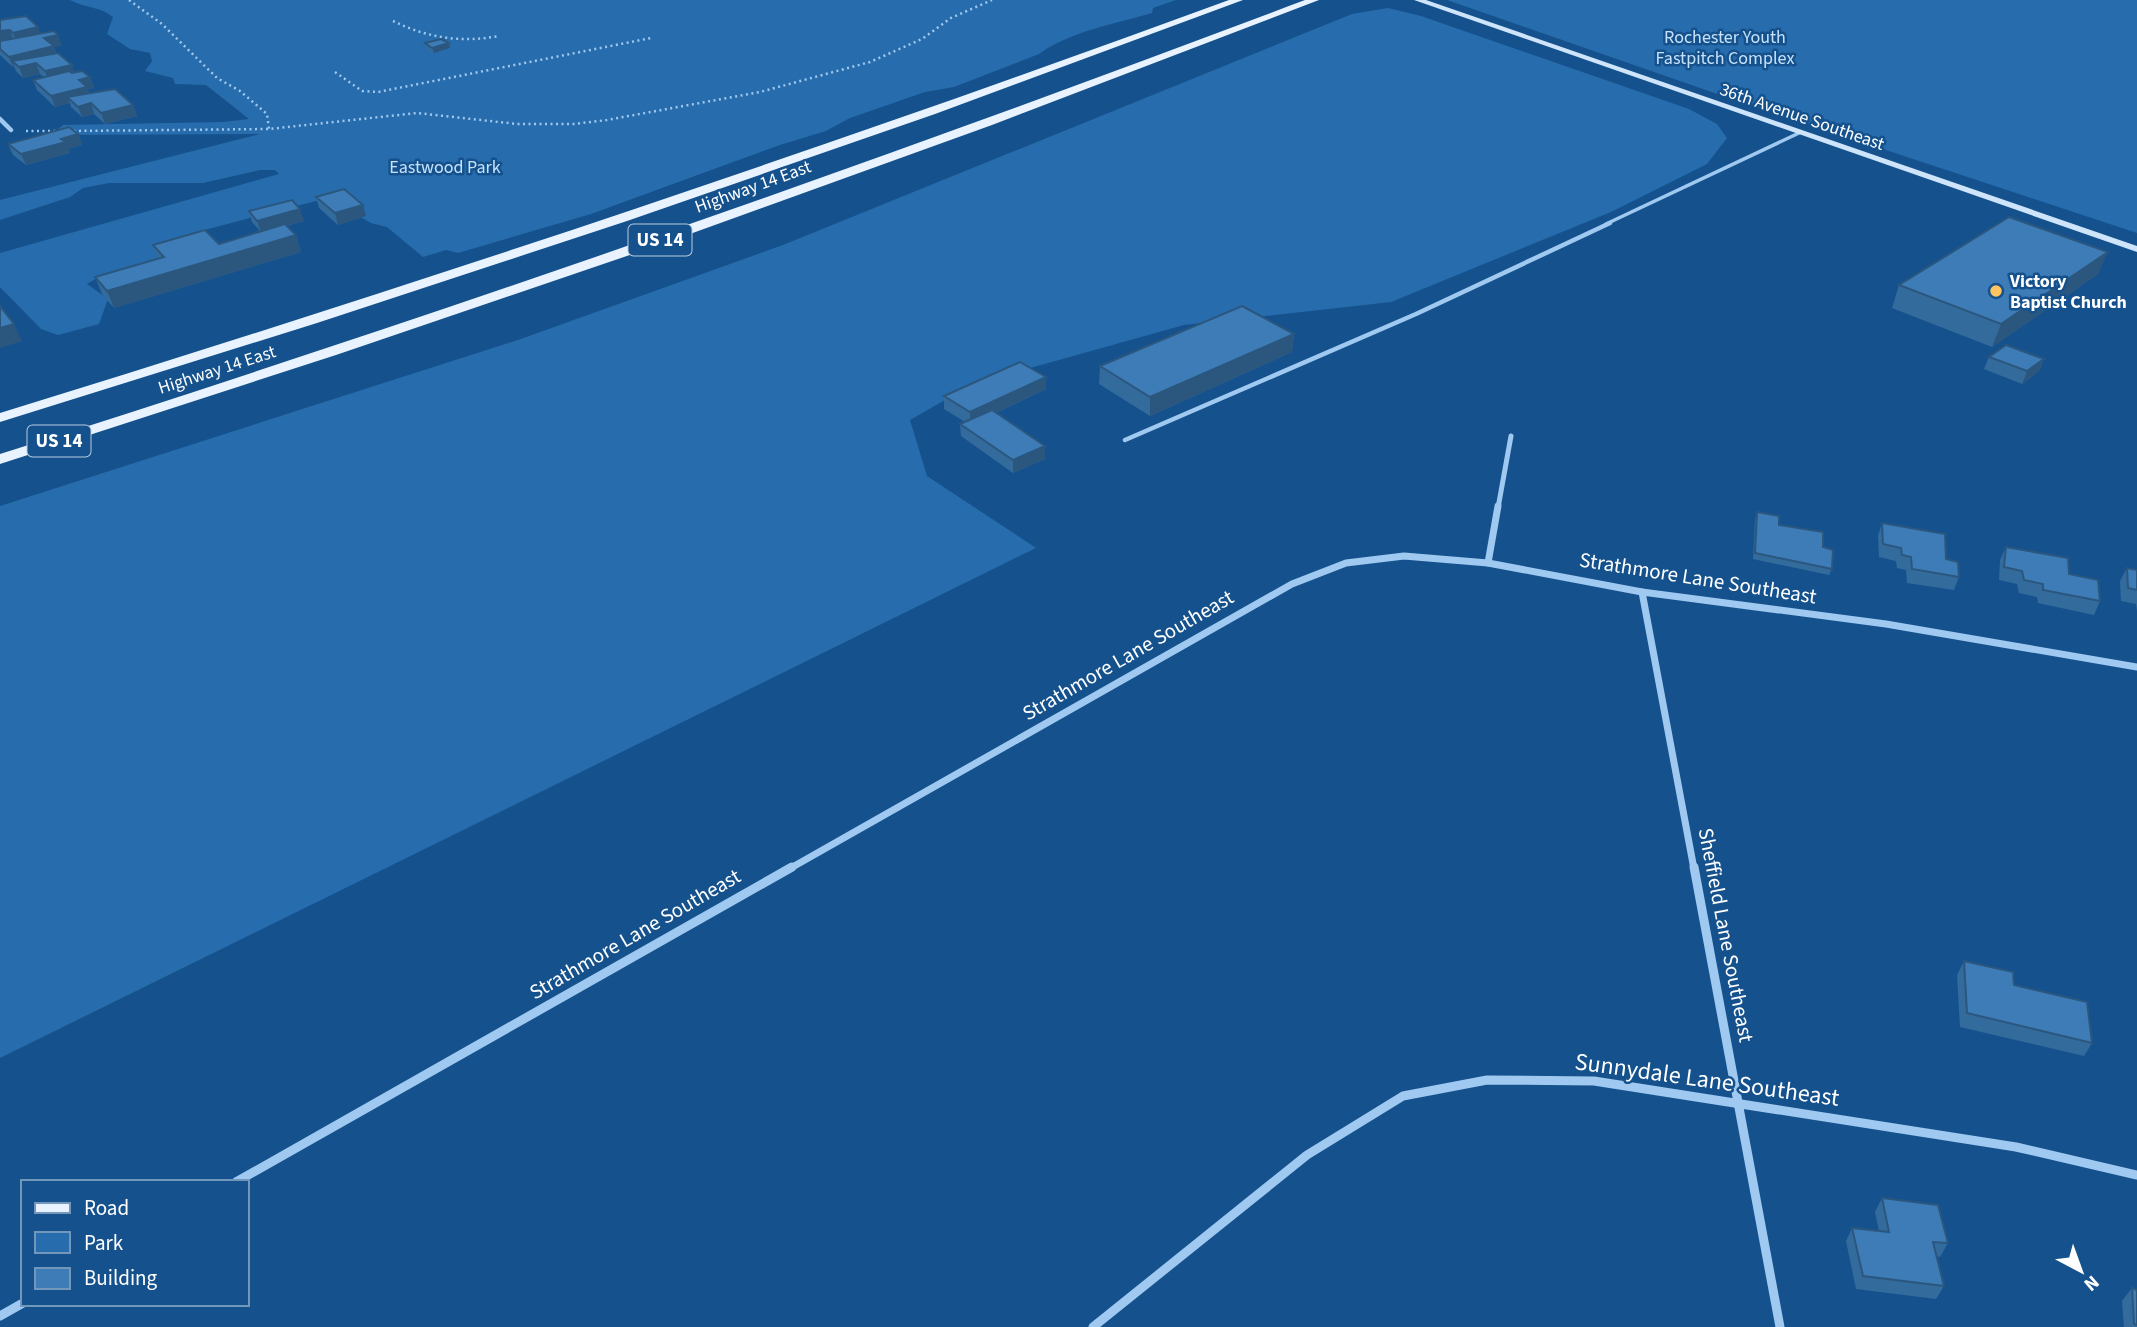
<svg xmlns="http://www.w3.org/2000/svg" width="2137" height="1327" viewBox="0 0 2137 1327" font-family="'Source Sans 3',sans-serif">
	<rect width="100%" height="100%" fill="#15528d"/>
	<g fill="#276cac">
		<path d="M70 0H1176L1153 8 1152 13C1115 24 1071 31 1039 54L954 87 925 92 850 118 826 131 780 145 591 214 458 253 446 250 423 257 387 227 371 223 336 203 316 201 185 235 174 241 183 257 97 278 87 284 108 299 99 324 58 335 41 329 0 287V253L279 174 275 170H260L203 183H109L83 188 70 197 0 220V200L260 134 51 135 63 125 223 122 249 119 206 85 175 84 173 78 145 71 152 61 150 53 130 49 107 34 113 17C100 6 84 8 70 0Z"/>
		<path d="M1447 0H2137V233L1723 96Z"/>
		<path d="M1388 8 1421 16 1689 109 1717 124 1727 138 1707 164 1611 212 1391 302 1184 325 973 384 910 420 927 476 1036 548 0 1058V506L518 340 783 245 1352 14Z"/>
	</g>
	<g fill="none" stroke-linecap="round" stroke-linejoin="round">
		<g stroke="#9fc9f0" stroke-width="2.5" stroke-dasharray="2 3.5" stroke-linecap="butt">
			<path d="M129 0 162 24 217 78 240 91 267 114 269 129"/>
			<path d="M393 21C428 38 461 43 499 36"/>
			<path d="M335 72 362 91 378 92 651 38"/>
			<path d="M26 131H60"/>
			<path d="M68 131 269 129 417 113 517 124H574L607 120 760 92 870 62 922 39 951 18 992 0"/>
		</g>
		<path stroke="#9fc9f0" stroke-width="3.5" d="M1606 224 1799 133"/>
		<path stroke="#9fc9f0" stroke-width="4.5" d="M1125 440 1416 314 1610 223"/>
		<path stroke="#9fc9f0" stroke-width="4.5" d="M0 119 11 130"/>
		<path stroke="#9fc9f0" stroke-width="5" d="M1498 508 1511 436"/>
		<g stroke="#9fc9f0" stroke-width="7">
			<path d="M1488 563 1498 506"/>
			<path d="M1642 592 1694 869"/>
			<path d="M789 869 1292 584 1346 563 1404 556 1488 563 1642 592 1886 624 2137 667"/>
		</g>
		<g stroke="#9fc9f0" stroke-width="9">
			<path d="M1694 867 1780 1327"/>
			<path d="M236 1182 792 867"/>
			<path d="M0 1316 23 1303"/>
			<path d="M1093 1327 1307 1155 1403 1096 1487 1080 1594 1081 2016 1147 2137 1175"/>
		</g>
		<path fill="#cde4fb" fill-rule="evenodd" d="M1414 0H1426L2137 246V252Z"/>
		<g fill="#e8f3ff" fill-rule="evenodd">
			<path d="M1229 0H1243L935 114 627 221 317 323 0 422V413C413 286 823 149 1229 0Z"/>
			<path d="M1305 0H1319L992 125 665 243 336 355 0 464V454C440 315 874 163 1305 0Z"/>
		</g>
	</g>
	<g fill="#346b9d">
		<path d="M0 20 40 33 62 45 54 47 56 53 74 73 90 77 94 88 88 89 89 93 133 105 137 116 105 124 94 114 82 117 71 107 70 103 55 107 37 90 33 80 44 77 40 74 23 78 16 71 14 66 13 67 0 55Z"/>
		<path d="M425 43 450 48 434 53 426 48Z"/>
		<path d="M78 134 82 145 68 149 70 153 26 165 13 155 8 144Z"/>
		<path d="M316 197 363 205 366 216 338 225 319 208Z"/>
		<path d="M249 211 304 221 286 226 296 235 301 252 114 308 102 294 95 277 158 259 153 245 219 244 260 231 252 222Z"/>
		<path d="M2098 274 1992 347 1892 308 1899 285Z"/>
		<path d="M1294 334 1292 352 1150 416 1099 384 1100 366Z"/>
		<path d="M1989 357 2044 359 2039 371 2022 384 1984 369Z"/>
		<path d="M1046 377V389L996 413 1045 459 1013 473 961 436 960 424 965 422 944 409V396Z"/>
		<path d="M1757 512 1779 525 1832 569 1829 575 1753 559 1755 519Z"/>
		<path d="M1882 523 1946 559 1959 577 1954 590 1907 583 1906 570 1897 568 1896 561 1879 557 1878 536Z"/>
		<path d="M2006 547 2069 574 2100 601 2094 615 2038 603 2037 597 2019 593 2017 584 1999 580 2000 560Z"/>
		<path d="M2127 568 2137 570V611L2136 604 2121 601 2120 581Z"/>
		<path d="M1964 961 2014 985 2092 1043 2084 1056 1960 1027 1957 975Z"/>
		<path d="M1882 1198 1948 1243 1940 1257 1937 1256 1944 1286 1936 1299 1856 1289 1846 1241 1852 1228 1879 1231 1875 1212Z"/>
		<path d="M2132 1288 2137 1290V1327H2124L2122 1301Z"/>
	</g>
	<g fill="#2b577f">
		<path d="M38 27 41 37 17 43 13 33Z"/>
		<path d="M10 30 13 40 0 42V31Z"/>
		<path d="M58 35 62 45 54 47 57 56 12 61 14 66 13 67 9 57 44 38Z"/>
		<path d="M449 43 450 48 434 53 432 48Z"/>
		<path d="M36 63 40 74 23 78 19 67Z"/>
		<path d="M72 65 75 75 49 82 45 71Z"/>
		<path d="M90 77 94 88 88 89 91 98 67 97 70 103 55 107 51 96 79 80Z"/>
		<path d="M91 103 94 114 82 117 78 107Z"/>
		<path d="M133 105 137 116 105 124 101 113Z"/>
		<path d="M78 134 82 145 68 149 70 153 26 165 21 154 61 139Z"/>
		<path d="M363 205 366 216 338 225 335 213Z"/>
		<path d="M300 209 304 221 261 232 257 221Z"/>
		<path d="M296 235 301 252 114 308 107 291Z"/>
		<path d="M2108 252 2098 274 1992 347 2001 324Z"/>
		<path d="M14 324 22 341 0 348V328Z"/>
		<path d="M1294 334 1292 352 1150 416V397Z"/>
		<path d="M2044 359 2039 371 2022 384 2027 371Z"/>
		<path d="M1046 377V389L970 425V412Z"/>
		<path d="M1045 446V459L1013 473V460Z"/>
	</g>
	<g fill="#3d7cb6" stroke="#2b577f" stroke-width="2">
		<path d="M26 16 38 27 13 33 10 30 0 31V20Z"/>
		<path d="M54 31 58 35 44 38 54 46 9 57 0 49V41Z"/>
		<path d="M441 39 449 43 432 48 425 43Z"/>
		<path d="M58 53 72 65 45 71 36 63 19 67 12 61Z"/>
		<path d="M69 71 72 73 82 71 90 77 79 80 87 87 51 96 33 80Z"/>
		<path d="M115 89 133 105 101 113 91 103 78 107 67 97Z"/>
		<path d="M69 127 78 134 61 139 66 142 21 154 8 144Z"/>
		<path d="M344 189 363 205 335 213 316 197Z"/>
		<path d="M292 200 300 209 257 221 249 211Z"/>
		<path d="M2009 217 2108 252 2001 324 1899 285Z"/>
		<path d="M285 224 296 235 107 291 95 277 164 257 153 245 205 230 219 244Z"/>
		<path d="M0 306 14 324 0 328Z"/>
		<path d="M1242 306 1294 334 1150 397 1100 366Z"/>
		<path d="M2006 345 2044 359 2027 371 1989 357Z"/>
		<path d="M1020 362 1046 377 970 412 944 396Z"/>
		<path d="M992 410 1045 446 1013 460 960 424Z"/>
		<path d="M1757 512 1779 516V525L1823 532V547L1833 550 1832 569 1755 553Z"/>
		<path d="M1882 523 1945 534 1946 559 1958 562 1959 577 1912 569 1911 557 1902 555 1901 548 1883 544Z"/>
		<path d="M2006 547 2068 558 2069 574 2098 580 2100 601 2043 590V584L2024 580 2022 571 2004 567Z"/>
		<path d="M2127 568 2137 570V590L2128 588Z"/>
		<path d="M1964 961 2013 972 2014 985 2087 1002 2092 1043 1967 1013Z"/>
		<path d="M1882 1198 1938 1205 1948 1243 1933 1242 1944 1286 1863 1276 1852 1228 1889 1232Z"/>
		<path d="M2132 1288 2137 1290V1325L2134 1324Z"/>
	</g>
	<circle fill="#ffc55e" stroke="#15528d" stroke-width="2.5" cx="1996" cy="291" r="7"/>
	<g text-anchor="middle" dominant-baseline="central" stroke-width="5" stroke-linejoin="round" paint-order="stroke">
		<g font-size="18" fill="#c6e2fb" stroke="#15528d">
			<text x="1725" y="37">Rochester Youth<tspan x="1725" dy="21">Fastpitch Complex</tspan></text>
			<text x="445" y="167">Eastwood Park</text>
		</g>
		<g font-size="18" fill="#fff" stroke="#15528d">
			<text transform="translate(1802 117) rotate(19)">36th Avenue Southeast</text>
			<text transform="translate(753 187) rotate(-20)">Highway 14 East</text>
			<text transform="translate(217 370) rotate(-18)">Highway 14 East</text>
		</g>
		<g font-size="18" font-weight="bold" fill="#fff" stroke="#15528d" text-anchor="start">
			<text x="2010" y="281">Victory<tspan x="2010" dy="21">Baptist Church</tspan></text>
		</g>
		<g fill="#15528d" stroke="#b9cbdd" stroke-width="2">
			<rect x="628.5" y="224.5" width="63" height="31" rx="5"/>
			<rect x="27.5" y="425.5" width="63" height="31" rx="5"/>
		</g>
		<g font-size="19" font-weight="bold" fill="#fff">
			<text x="660" y="240">US 14</text>
			<text x="59" y="441">US 14</text>
		</g>
		<g font-size="21" fill="#fff" stroke="#15528d">
			<text transform="translate(1698 578) rotate(9)">Strathmore Lane Southeast</text>
			<text transform="translate(1128 655) rotate(-30)">Strathmore Lane Southeast</text>
			<text transform="translate(635 934) rotate(-30)">Strathmore Lane Southeast</text>
			<text transform="translate(1726 935) rotate(79)">Sheffield Lane Southeast</text>
		</g>
		<g font-size="24" fill="#fff" stroke="#15528d">
			<text transform="translate(1707 1080) rotate(8)">Sunnydale Lane Southeast</text>
		</g>
	</g>
	<rect x="21" y="1180" width="228" height="126" fill="#15528d" stroke="#7397bb" stroke-width="2"/>
	<rect x="35" y="1203" width="35" height="10" fill="#e8f3ff" stroke="#7397bb" stroke-width="2"/>
	<text x="84" y="1215" font-size="21" fill="#ffffff">Road</text>
	<rect x="35" y="1232" width="35" height="21" fill="#276cac" stroke="#7397bb" stroke-width="2"/>
	<text x="84" y="1250" font-size="21" fill="#ffffff">Park</text>
	<rect x="35" y="1268" width="35" height="21" fill="#3d7cb6" stroke="#7397bb" stroke-width="2"/>
	<text x="84" y="1285" font-size="21" fill="#ffffff">Building</text>
	<g transform="translate(2081 1271) rotate(139)" stroke="#15528d" stroke-width="5" paint-order="stroke">
	<path d="M0-5L12 26L0 18L-12 26Z" fill="#ffffff"/>
	<text y="-10" font-size="19" font-weight="bold" text-anchor="middle" fill="#ffffff">N</text>
	</g>
</svg>
